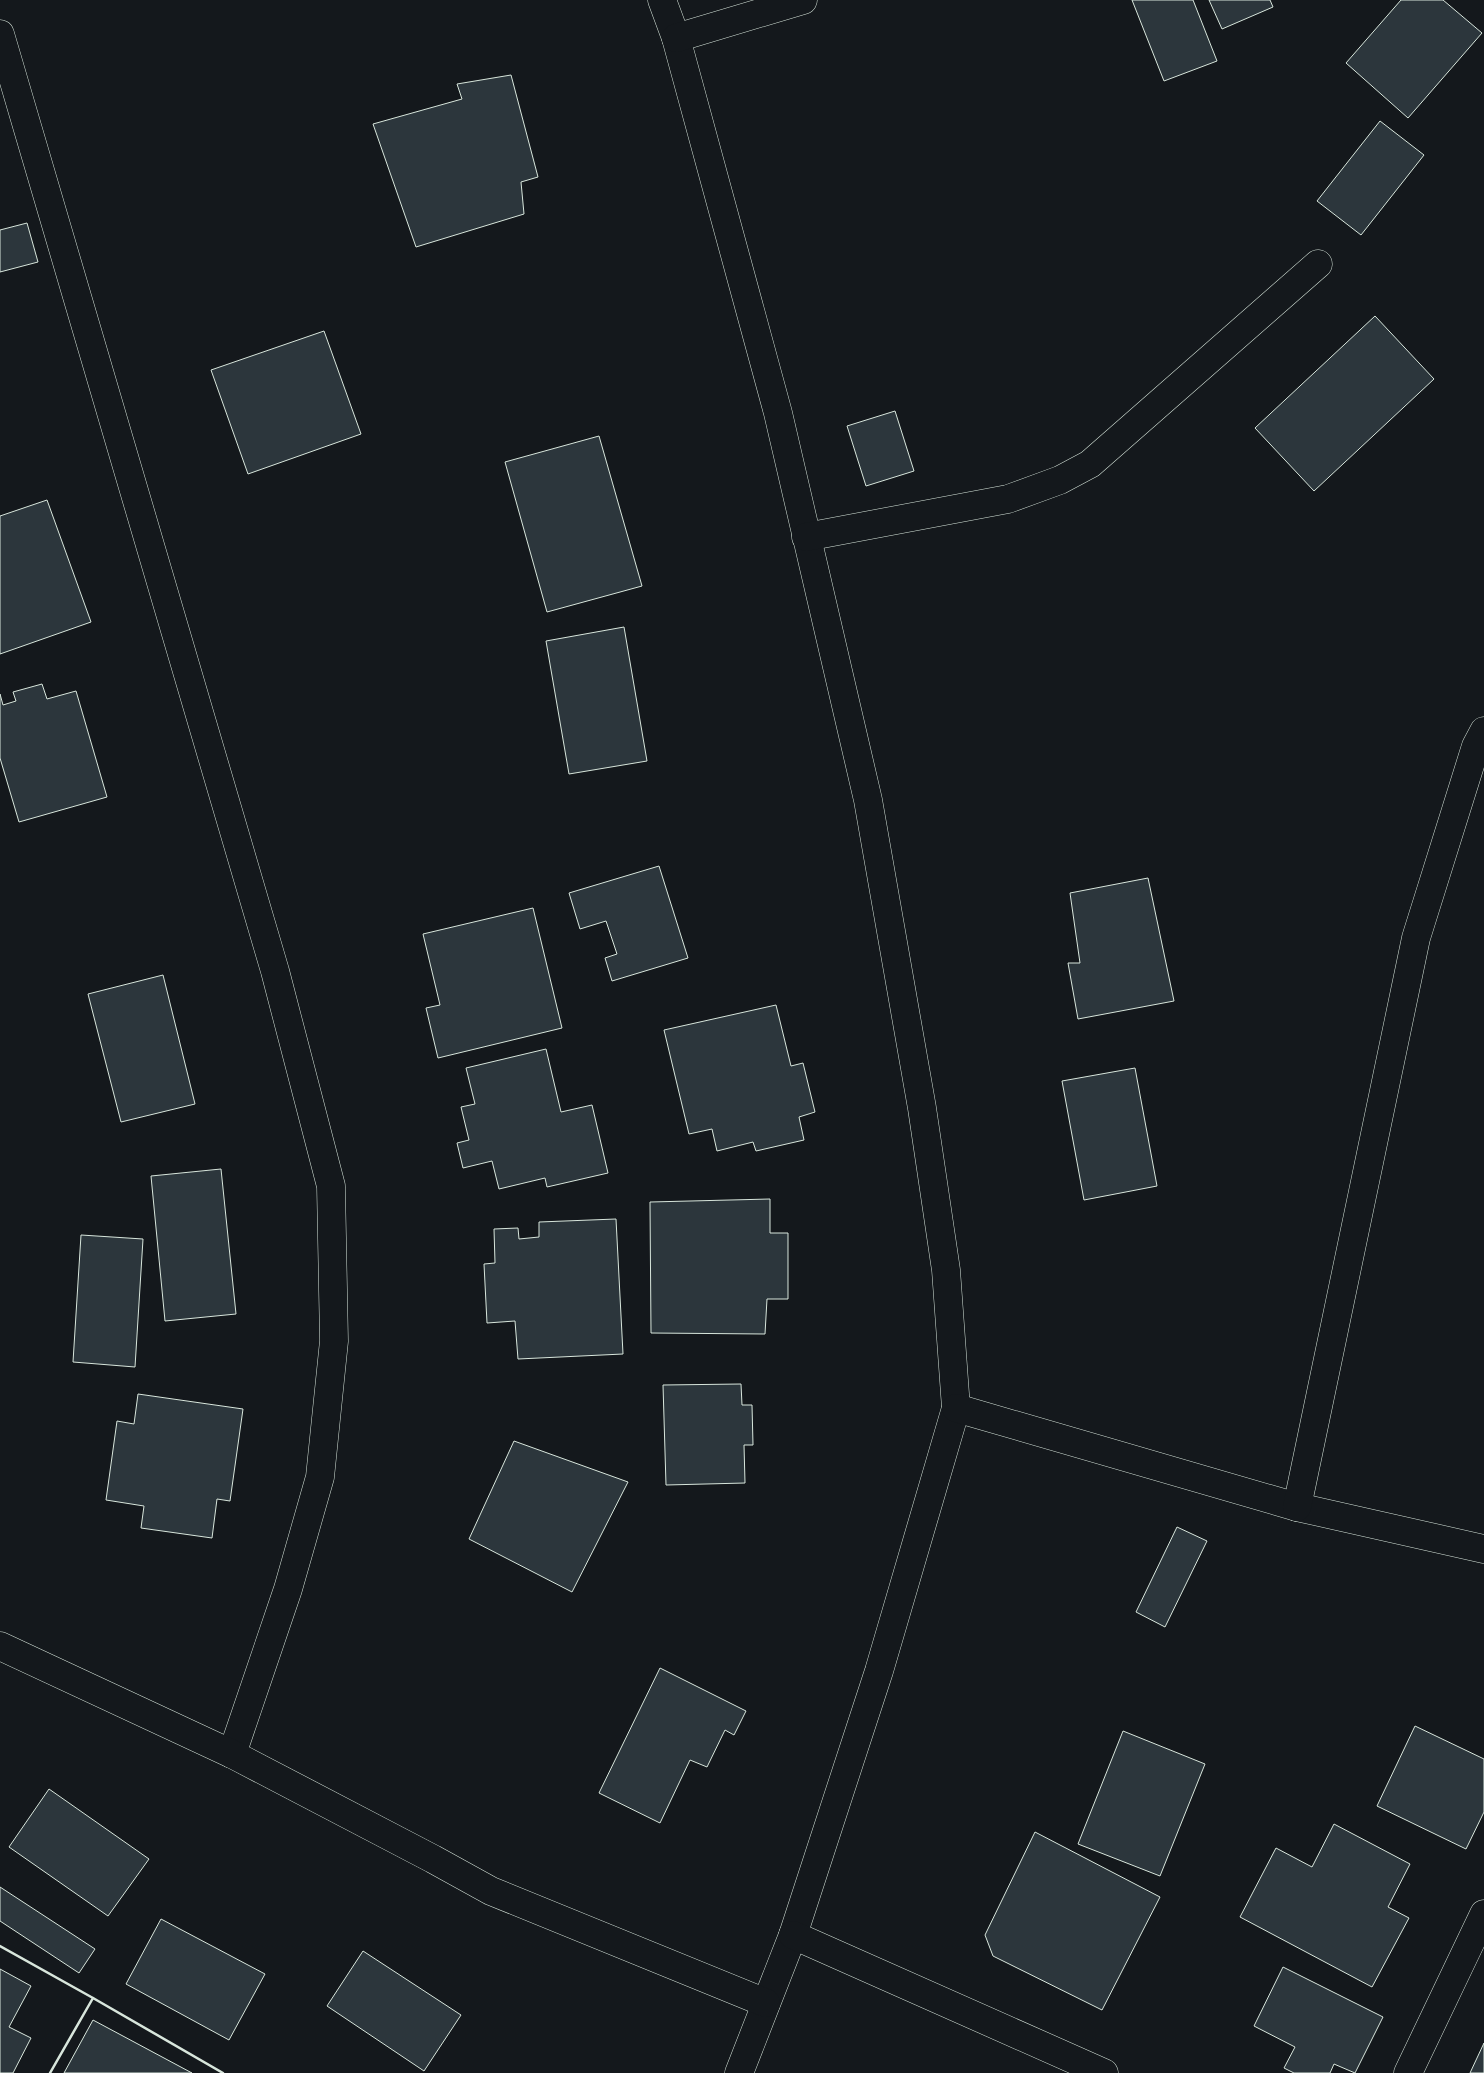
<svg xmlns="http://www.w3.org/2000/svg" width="1484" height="2073" viewBox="0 0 1484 2073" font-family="'Libre Baskerville',serif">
	<rect width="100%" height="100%" fill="#14181c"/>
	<g fill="#2c363c" stroke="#d8e6dc">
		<path d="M1132 0H1193L1217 61 1164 81Z"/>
		<path d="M1209 0H1270L1273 7 1222 29Z"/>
		<path d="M1401 0H1443L1482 33 1408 118 1346 63Z"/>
		<path d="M511 75 538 177 521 182 524 214 416 247 373 124 462 99 457 84Z"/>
		<path d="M1380 121 1424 155 1361 235 1317 201Z"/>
		<path d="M27 223 38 262 0 272V230Z"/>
		<path d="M1375 316 1434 379 1314 491 1255 428Z"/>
		<path d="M324 331 361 434 248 474 211 370Z"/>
		<path d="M895 411 914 471 866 486 847 426Z"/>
		<path d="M599 436 642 586 547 612 505 462Z"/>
		<path d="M47 500 91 622 0 654V516Z"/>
		<path d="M624 627 647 761 569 774 546 641Z"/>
		<path d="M42 684 47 699 76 691 107 797 19 822 0 758V694L3 705 16 701 13 692Z"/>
		<path d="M659 866 688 958 612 981 605 958 617 954 606 921 580 929 569 893Z"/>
		<path d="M1148 878 1174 1001 1078 1019 1068 963H1080L1070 893Z"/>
		<path d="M533 908 562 1028 438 1058 426 1008 440 1005 423 934Z"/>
		<path d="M163 975 195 1104 121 1122 88 994Z"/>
		<path d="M776 1005 791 1066 803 1063 815 1112 799 1117 804 1140 756 1151 753 1142 717 1151 712 1129 689 1134 664 1030Z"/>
		<path d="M546 1049 561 1112 592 1105 608 1173 547 1187 545 1178 499 1189 492 1161 463 1168 457 1143 469 1140 461 1107 475 1104 466 1068Z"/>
		<path d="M1135 1068 1157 1186 1084 1200 1062 1081Z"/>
		<path d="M221 1169 236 1314 165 1321 151 1176Z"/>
		<path d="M770 1199V1233H788V1299H767L765 1334 651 1333 650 1202Z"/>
		<path d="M616 1219 623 1354 518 1359 515 1321 487 1323 484 1264 495 1263 494 1229 518 1228 519 1239 539 1237V1222Z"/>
		<path d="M81 1235 143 1239 135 1367 73 1362Z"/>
		<path d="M741 1384 742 1405H752L753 1445H744L745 1483 666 1485 663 1385Z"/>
		<path d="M138 1394 243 1409 230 1501 217 1499 212 1538 141 1528 144 1506 106 1500 117 1421 134 1424Z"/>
		<path d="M514 1441 628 1482 572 1592 469 1539Z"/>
		<path d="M1177 1527 1207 1541 1165 1627 1136 1612Z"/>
		<path d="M660 1668 746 1711 734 1735 725 1730 707 1767 690 1760 660 1823 599 1793Z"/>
		<path d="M1415 1726 1484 1759V1812L1466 1849 1377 1806Z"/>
		<path d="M1123 1731 1205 1764 1160 1876 1078 1844Z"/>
		<path d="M49 1789 149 1859 108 1916 9 1847Z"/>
		<path d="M1334 1824 1410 1864 1388 1907 1409 1918 1372 1987 1240 1917 1276 1848 1312 1867Z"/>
		<path d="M1035 1832 1160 1897 1102 2010 993 1956 985 1935Z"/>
		<path d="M0 1887 95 1949 79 1973 0 1921Z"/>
		<path d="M161 1919 265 1974 229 2040 126 1984Z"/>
		<path d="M363 1951 461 2015 424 2071 327 2006Z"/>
		<path d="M1283 1967 1383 2017 1355 2073 1334 2064 1330 2073H1294L1284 2068 1295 2047 1254 2026Z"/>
		<path d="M0 1969 31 1986 9 2027 31 2038 13 2073H0Z"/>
		<path d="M93 2020 192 2073H64Z"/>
		<path d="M1484 2043V2073H1470Z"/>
	</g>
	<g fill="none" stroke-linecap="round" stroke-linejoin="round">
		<g stroke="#d8e6dc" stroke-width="29">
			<g id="minor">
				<path d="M662 0 676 38 778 413 868 800 922 1108 946 1270 956 1408 879 1671 793 1935 739 2073"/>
				<path d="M0 34 275 971 331 1186 334 1341 320 1477 288 1589 232 1754"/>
				<path d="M676 38 803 0"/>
				<path d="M806 537 1008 499 1060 480 1090 464 1318 264"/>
				<path d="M956 1408 1297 1507 1484 1549"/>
				<path d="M1297 1507 1416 938 1476 746 1484 731"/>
				<path d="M0 1646 232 1754 433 1859 491 1891 766 2003"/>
				<path d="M793 1935 1104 2073"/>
				<path d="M1408 2073 1484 1914"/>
			</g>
		</g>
		<use href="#minor" stroke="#14181c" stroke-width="28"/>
		<g stroke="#d8e6dc" stroke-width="2.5">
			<path d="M0 1946 93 1998"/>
			<path d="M50 2073 93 1998 223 2073"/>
		</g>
	</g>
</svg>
